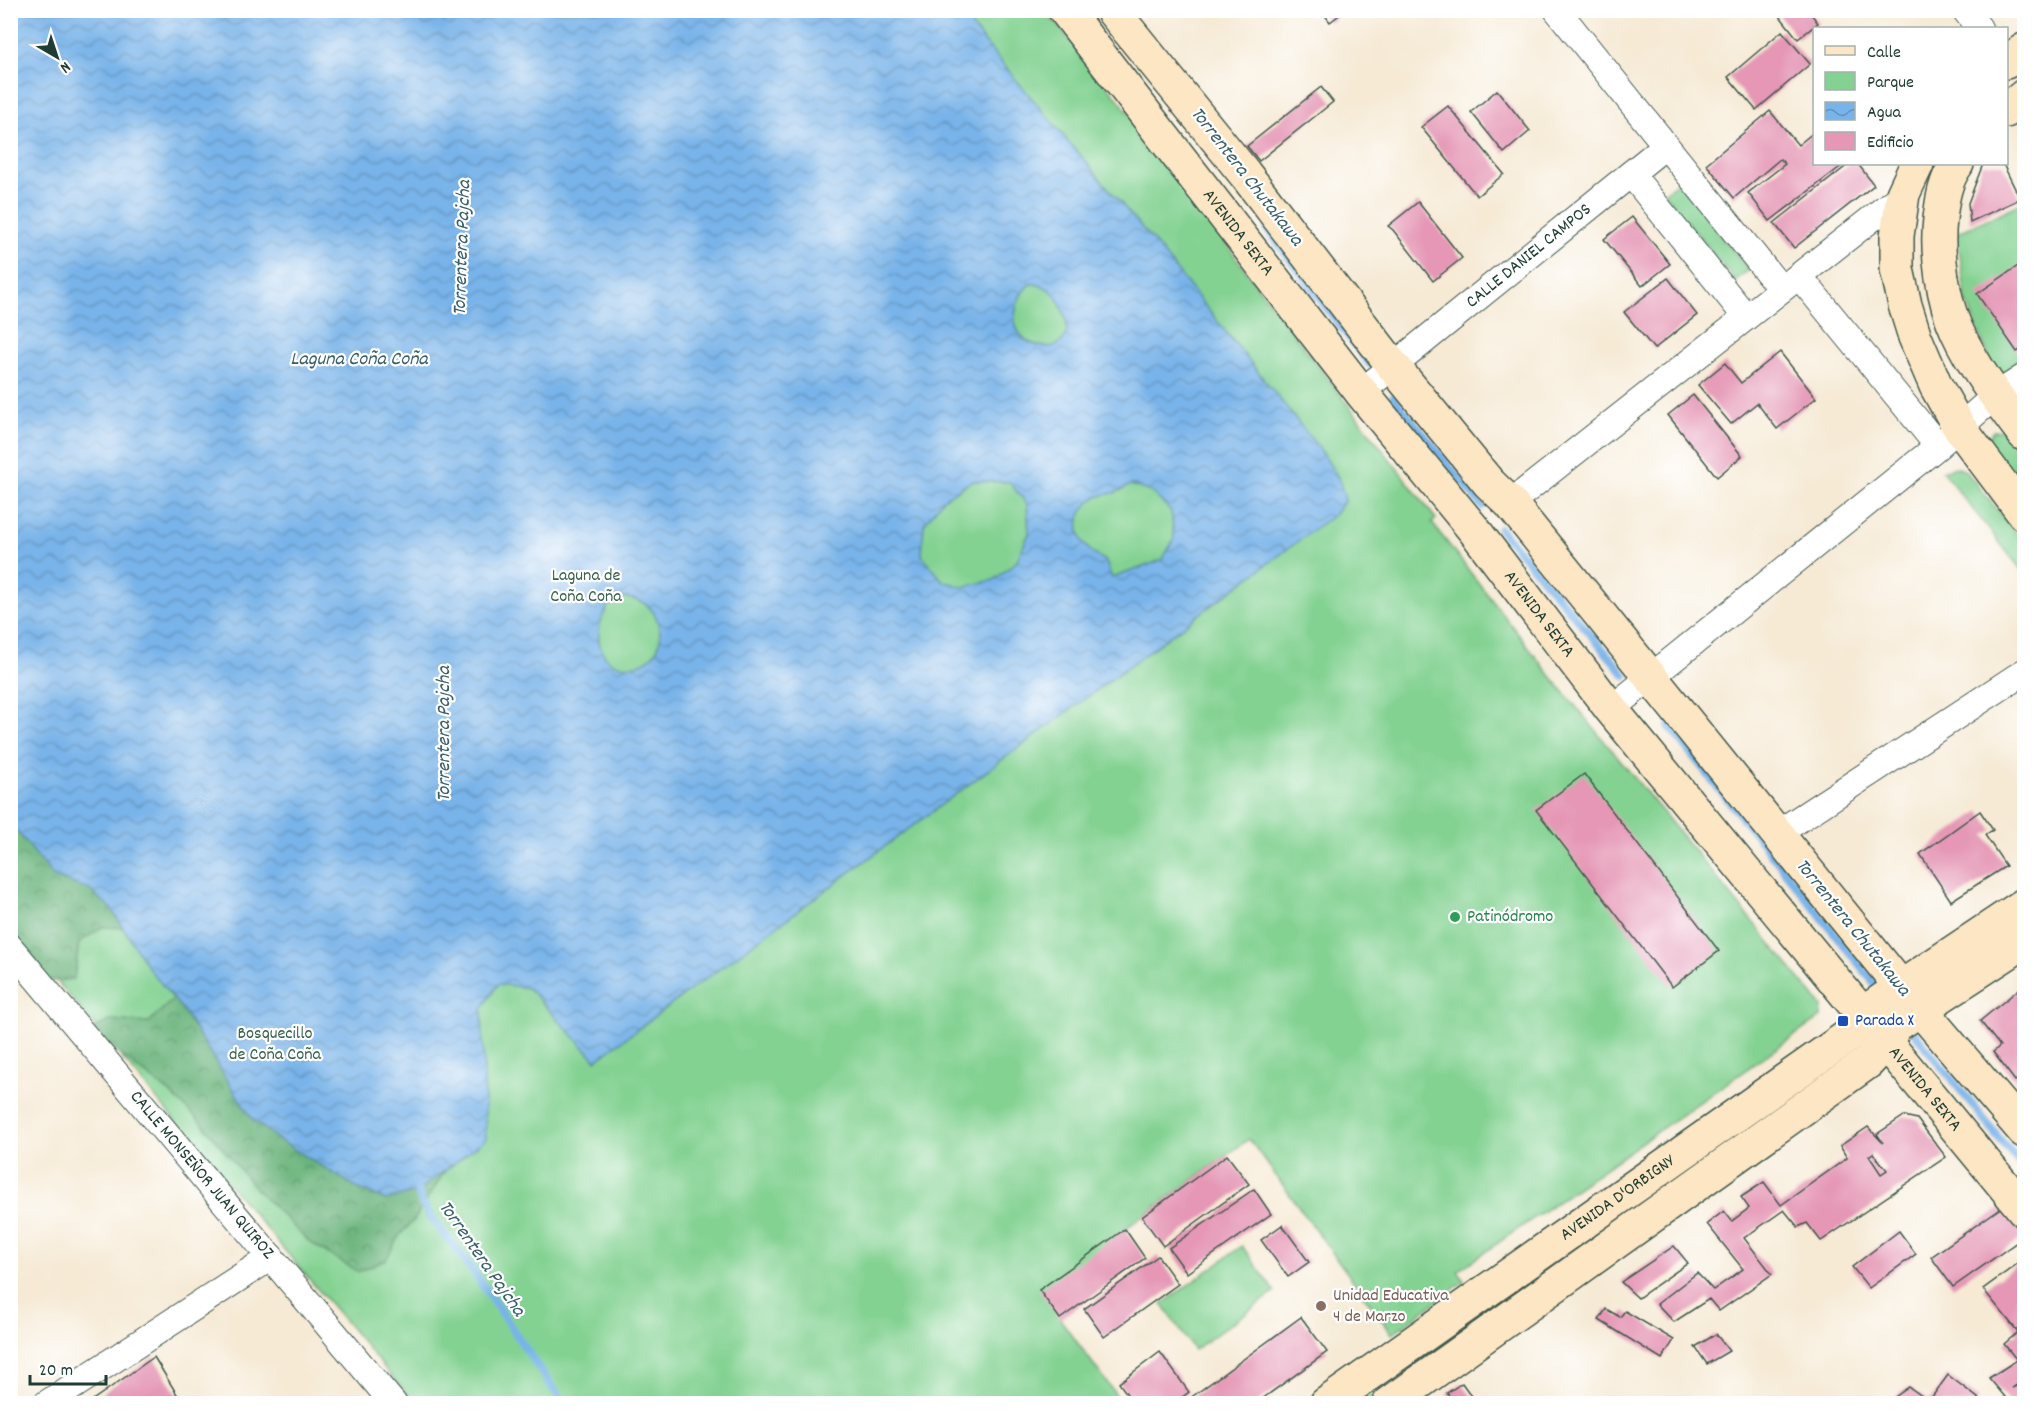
<svg xmlns="http://www.w3.org/2000/svg" width="2035" height="1414" viewBox="0 0 2035 1414" font-family="Dekko,sans-serif">
	<defs>
		<pattern id="forest-crowns" width="20" height="18" patternUnits="userSpaceOnUse" patternTransform="scale(1.5)"><rect width="20" height="18" fill="#6ab47c"/><path d="M2 6a3 3 0 1 1 6 0M12 15a3 3 0 1 1 6 0" fill="none" stroke="#579466"/></pattern>
		<pattern id="water-waves" width="16" height="10" patternUnits="userSpaceOnUse" patternTransform="scale(1.5)"><rect width="16" height="10" fill="#78b3e9"/><path d="M0 5q4-4 8 0t8 0" fill="none" stroke="#6293be"/></pattern>
	</defs>
	<rect width="100%" height="100%" fill="#fff"/>
	<filter id="ink" filterUnits="userSpaceOnUse"><feTurbulence type="fractalNoise" baseFrequency=".0167" numOctaves="2"/><feDisplacementMap in="SourceGraphic" scale="12" xChannelSelector="R" yChannelSelector="G"/><feConvolveMatrix kernelMatrix="1 2 1 2 8 2 1 2 1" color-interpolation-filters="sRGB"/></filter>
	<filter id="wash" filterUnits="userSpaceOnUse"><feTurbulence type="fractalNoise" baseFrequency=".008" numOctaves="4" result="noise"/><feDisplacementMap in="SourceGraphic" scale="24" xChannelSelector="R" yChannelSelector="G"/><feGaussianBlur stdDeviation="1.35" result="paint"/><feColorMatrix in="noise" values="0 0 0 0 0 0 0 0 0 0 0 0 0 0 0 0 0 1.4 0 .05"/><feComposite in="paint" operator="in"/></filter>
	<g filter="url(#wash)">
		<rect width="100%" height="100%" fill="#f6ead5"/>
		<g fill="#83d292" stroke="#518863" stroke-width="1.5">
			<path d="M10 11H1046L1119 100 1266 298 1436 519 1432 523 1550 675 1822 1006 1821 1017 1458 1271 1464 1281 1392 1334 1249 1139 1125 1229 1060 1319 1122 1403H414L11 927Z"/>
			<path d="M1678 182 1749 270 1735 281 1664 193Z"/>
			<path d="M2024 202V362L2009 373 1994 370 1966 300 1957 233Z"/>
			<path d="M2003 430 2024 456V496L1987 440 1993 431Z"/>
			<path d="M1956 467 1966 471 2024 543V573L1942 471Z"/>
			<path d="M1860 1047 1864 1052 1364 1403 1353 1404Z"/>
			<path d="M1242 1246 1275 1292 1194 1350 1162 1304Z"/>
		</g>
		<path fill="url(#forest-crowns)" stroke="#447858" stroke-width="1.5" d="M10 698 458 1150 415 1219 399 1236 386 1260 358 1272 309 1242 255 1188 202 1123 170 1093 88 1031 112 1020 148 1023 193 980 169 929 102 927 79 943 74 979 44 982 11 940Z"/>
		<path fill="url(#water-waves)" stroke="#4c788e" stroke-width="1.5" fill-rule="evenodd" d="M10 11H959L1018 82 1154 242 1322 452 1339 479 1345 500 1335 514 596 1060 528 988 498 984 482 1009 486 1139 417 1192 386 1200 361 1190 279 1140 252 1119 182 1009 149 969 110 907 88 889 54 877 11 824ZM1030 284C1037 284 1042 285 1048 289 1058 295 1070 321 1066 334 1059 354 1030 348 1020 334 1009 320 1018 294 1030 284ZM972 481 1009 482 1027 504 1029 533 1016 562 994 580 962 587 943 581 922 555 924 524 943 499ZM1131 485 1151 492 1171 511 1174 539 1162 560 1112 578 1105 560C1080 550 1067 520 1092 500 1099 494 1106 495 1114 493 1120 491 1126 487 1131 485ZM617 597C627 598 640 599 648 606 661 618 665 644 652 656 640 667 616 671 605 656 592 638 601 610 617 597Z"/>
		<g fill="none" stroke-linecap="round" stroke-linejoin="round">
			<g stroke="#78b3e9" stroke-width="8">
				<path d="M1267 229 1369 364"/>
				<path d="M1393 397 1482 506"/>
				<path d="M1500 529 1625 675"/>
				<path d="M1669 726 1882 993"/>
				<path d="M1908 1025 2024 1169"/>
				<path d="M415 1182C421 1212 443 1231 461 1255 497 1303 528 1355 564 1404"/>
			</g>
		</g>
		<g id="blocks">
			<g fill="#e597b5" fill-rule="evenodd">
				<path d="M1321 10H1346L1330 22Z"/>
				<path d="M1775 10H1808L1818 23 1798 39Z"/>
				<path d="M1782 31 1810 64 1756 110 1728 77Z"/>
				<path d="M1321 87 1333 102 1259 161 1247 146Z"/>
				<path d="M1497 90 1530 131 1504 153 1471 112Z"/>
				<path d="M1448 106 1504 174 1477 196 1421 127Z"/>
				<path d="M1770 111 1798 145 1814 132V164H1844L1770 221 1748 193 1785 164 1780 159 1734 198 1706 164Z"/>
				<path d="M1849 164H1858L1874 185 1794 248 1774 223Z"/>
				<path d="M1983 164H2003L2020 199 1970 222 1968 203Z"/>
				<path d="M1418 202 1462 258 1433 281 1393 230 1388 226Z"/>
				<path d="M1632 217 1670 264 1642 286 1604 239Z"/>
				<path d="M2024 262V347L2017 352 1977 294Z"/>
				<path d="M1668 278 1697 315 1654 349 1624 312Z"/>
				<path d="M1780 352 1816 398 1777 429 1757 403 1731 424 1698 385 1725 363 1741 383Z"/>
				<path d="M1693 395 1742 456 1717 477 1668 415Z"/>
				<path d="M1584 774 1719 951 1672 987 1536 810Z"/>
				<path d="M1980 811 1993 830 1985 835 2006 866 1951 901 1920 854Z"/>
				<path d="M2024 985V1032L2020 1036 2024 1042V1074L2015 1081 1993 1052 2000 1046 1980 1021Z"/>
				<path d="M1904 1116 1917 1119 1946 1157 1821 1241 1807 1223 1798 1227 1784 1210 1744 1238 1772 1274 1719 1311 1709 1299 1674 1322 1657 1304 1697 1273 1713 1290 1743 1269 1707 1224 1724 1211 1732 1221 1749 1208 1741 1197 1764 1182 1781 1205 1847 1158 1840 1146 1868 1127 1883 1143 1877 1134ZM1873 1153 1887 1170 1881 1174 1869 1156Z"/>
				<path d="M1227 1155 1249 1184 1163 1246 1142 1217Z"/>
				<path d="M1254 1189 1271 1214 1187 1273 1169 1248Z"/>
				<path d="M2002 1207 2024 1237 1953 1287 1931 1257Z"/>
				<path d="M1282 1225 1309 1262 1288 1277 1261 1240Z"/>
				<path d="M1125 1229 1145 1258 1060 1319 1039 1290Z"/>
				<path d="M1899 1231 1916 1254 1869 1288 1852 1267Z"/>
				<path d="M1674 1246 1688 1263 1638 1298 1621 1282Z"/>
				<path d="M1158 1256 1178 1284 1104 1337 1084 1309Z"/>
				<path d="M2024 1259V1380L2012 1388 2020 1384 2024 1389V1404H2011L1989 1378 2017 1360 2004 1344 2018 1332 1983 1289Z"/>
				<path d="M1606 1309 1620 1317 1625 1311 1674 1340 1662 1359 1599 1320Z"/>
				<path d="M1301 1317 1327 1352 1255 1404H1182Z"/>
				<path d="M1716 1334 1729 1351 1707 1364 1695 1347Z"/>
				<path d="M1160 1352 1189 1392 1173 1404H1134L1119 1383Z"/>
				<path d="M154 1357 183 1404H87Z"/>
				<path d="M1948 1375 1979 1399 1975 1404H1885L1909 1387 1929 1401Z"/>
				<path d="M1462 1383 1477 1404H1454L1447 1393Z"/>
			</g>
		</g>
	</g>
	<g filter="url(#ink)">
		<use href="#blocks" fill-opacity="0" stroke="#3f574c" stroke-width="1.5"/>
		<g fill="none" stroke-linecap="round" stroke-linejoin="round">
			<g stroke="#3f574c" stroke-width="28">
				<g id="street">
					<path d="M1557 10 1781 289"/>
					<path d="M1965 10 1979 28"/>
					<path d="M1631 174 1746 317"/>
					<path d="M1799 276 1938 446"/>
					<path id="s1" d="M1361 392 1665 146"/>
					<path d="M1510 503 1903 194"/>
					<path d="M1611 709 1938 446 1995 396 2024 377"/>
					<path d="M1778 833 2024 672"/>
					<path id="s2" d="M10 947 394 1404"/>
					<path d="M46 1404 271 1257"/>
				</g>
			</g>
			<g stroke="#3f574c" stroke-width="36">
				<g id="secondary">
					<path id="s3" d="M1065 10 1361 392 1475 531 1611 709 2024 1210"/>
					<path d="M1112 10 1245 174 1393 366 1489 483 1510 503 1901 987 2024 1131"/>
					<path d="M2006 62 2024 50"/>
					<path d="M2006 111 2024 96"/>
					<path d="M1917 164 1903 194 1897 236V269L1905 305 1915 337 1936 386 1959 427 2024 514"/>
					<path d="M1957 164C1945 180 1942 200 1940 219 1936 252 1943 301 1957 331 1974 368 2000 402 2024 434"/>
					<path id="s4" d="M1326 1404 1868 1022 1875 1005 1901 987 2024 905"/>
					<path d="M1389 1404 1868 1062 1886 1043 1895 1026 2024 942"/>
				</g>
			</g>
			<use href="#street" stroke="#fff" stroke-width="26"/>
			<use href="#secondary" stroke="#fce6c4" stroke-width="33"/>
		</g>
	</g>
	<circle fill="#2e9e5b" stroke="#fff" stroke-width="2" cx="1455" cy="917" r="6"/>
	<rect fill="#1a4fb4" stroke="#fff" stroke-width="2" x="1837" y="1015" width="12" height="12" rx="3"/>
	<circle fill="#8d6e63" stroke="#fff" stroke-width="2" cx="1321" cy="1306" r="6"/>
	<g text-anchor="middle" dominant-baseline="central" stroke-width="4.5" stroke-linejoin="round" paint-order="stroke">
		<g font-size="18" fill="#1f3d34" stroke="#fff">
			<text stroke="none"><textPath href="#s3" startOffset="282">AVENIDA SEXTA</textPath></text>
			<text stroke="none"><textPath href="#s1" startOffset="216">CALLE DANIEL CAMPOS</textPath></text>
			<text stroke="none"><textPath href="#s3" startOffset="768">AVENIDA SEXTA</textPath></text>
			<text stroke="none"><textPath href="#s3" startOffset="1380">AVENIDA SEXTA</textPath></text>
			<text stroke="none"><textPath href="#s2" startOffset="298">CALLE MONSEÑOR JUAN QUIROZ</textPath></text>
			<text stroke="none"><textPath href="#s4" startOffset="357">AVENIDA D'ORBIGNY</textPath></text>
		</g>
		<g font-size="18" fill="#38624c" stroke="#fff">
			<text x="586" y="576">Laguna de<tspan x="586" dy="21">Coña Coña</tspan></text>
			<text x="275" y="1034">Bosquecillo<tspan x="275" dy="21">de Coña Coña</tspan></text>
		</g>
		<g font-size="18" fill="#27864d" stroke="#fff" text-anchor="start">
			<text x="1467" y="917">Patinódromo</text>
		</g>
		<g font-size="18" fill="#164399" stroke="#fff" text-anchor="start">
			<text x="1855" y="1021">Parada X</text>
		</g>
		<g font-size="18" fill="#785e54" stroke="#fff" text-anchor="start">
			<text x="1333" y="1296">Unidad Educativa<tspan x="1333" dy="21">4 de Marzo</tspan></text>
		</g>
		<g font-size="20" font-style="italic" fill="#3a606a" stroke="#fff">
			<text transform="translate(1246 177) rotate(52)">Torrentera Chutakawa</text>
			<text transform="translate(463 248) rotate(-88)">Torrentera Pajcha</text>
			<text x="359" y="360">Laguna Coña Coña</text>
			<text transform="translate(445 734) rotate(-90)">Torrentera Pajcha</text>
			<text transform="translate(1852 928) rotate(51)">Torrentera Chutakawa</text>
			<text transform="translate(481 1259) rotate(55)">Torrentera Pajcha</text>
		</g>
	</g>
	<rect width="2035" height="1414" fill="none" stroke="#fff" stroke-width="36"/>
	<rect x="1813" y="27" width="195" height="138" fill="#ffffff" stroke="#a5b1ae" stroke-width="1.5"/>
	<rect x="1825" y="46" width="30" height="9" fill="#fce6c4" stroke="#a5b1ae" stroke-width="1.5"/>
	<text x="1867" y="57" font-size="18" fill="#1f3d34">Calle</text>
	<rect x="1825" y="72" width="30" height="18" fill="#83d292" stroke="#a5b1ae" stroke-width="1.5"/>
	<text x="1867" y="87" font-size="18" fill="#1f3d34">Parque</text>
	<rect x="1825" y="102" width="30" height="18" fill="url(#water-waves)" stroke="#a5b1ae" stroke-width="1.5"/>
	<text x="1867" y="117" font-size="18" fill="#1f3d34">Agua</text>
	<rect x="1825" y="132" width="30" height="18" fill="#e597b5" stroke="#a5b1ae" stroke-width="1.5"/>
	<text x="1867" y="147" font-size="18" fill="#1f3d34">Edificio</text>
	<g transform="translate(57 57) rotate(141)" stroke="#ffffff" stroke-width="4.5" paint-order="stroke">
	<path d="M0-4.5L10 22L0 15L-10 22Z" fill="#1f3d34"/>
	<text y="-9" font-size="16" font-weight="bold" text-anchor="middle" fill="#1f3d34">N</text>
	</g>
	<path d="M30 1375v9h76v-9" fill="none" stroke="#1f3d34" stroke-width="3"/>
	<text x="39" y="1375" font-size="18" fill="#1f3d34" stroke="#ffffff" stroke-width="4.5" paint-order="stroke">20 m</text>
</svg>
